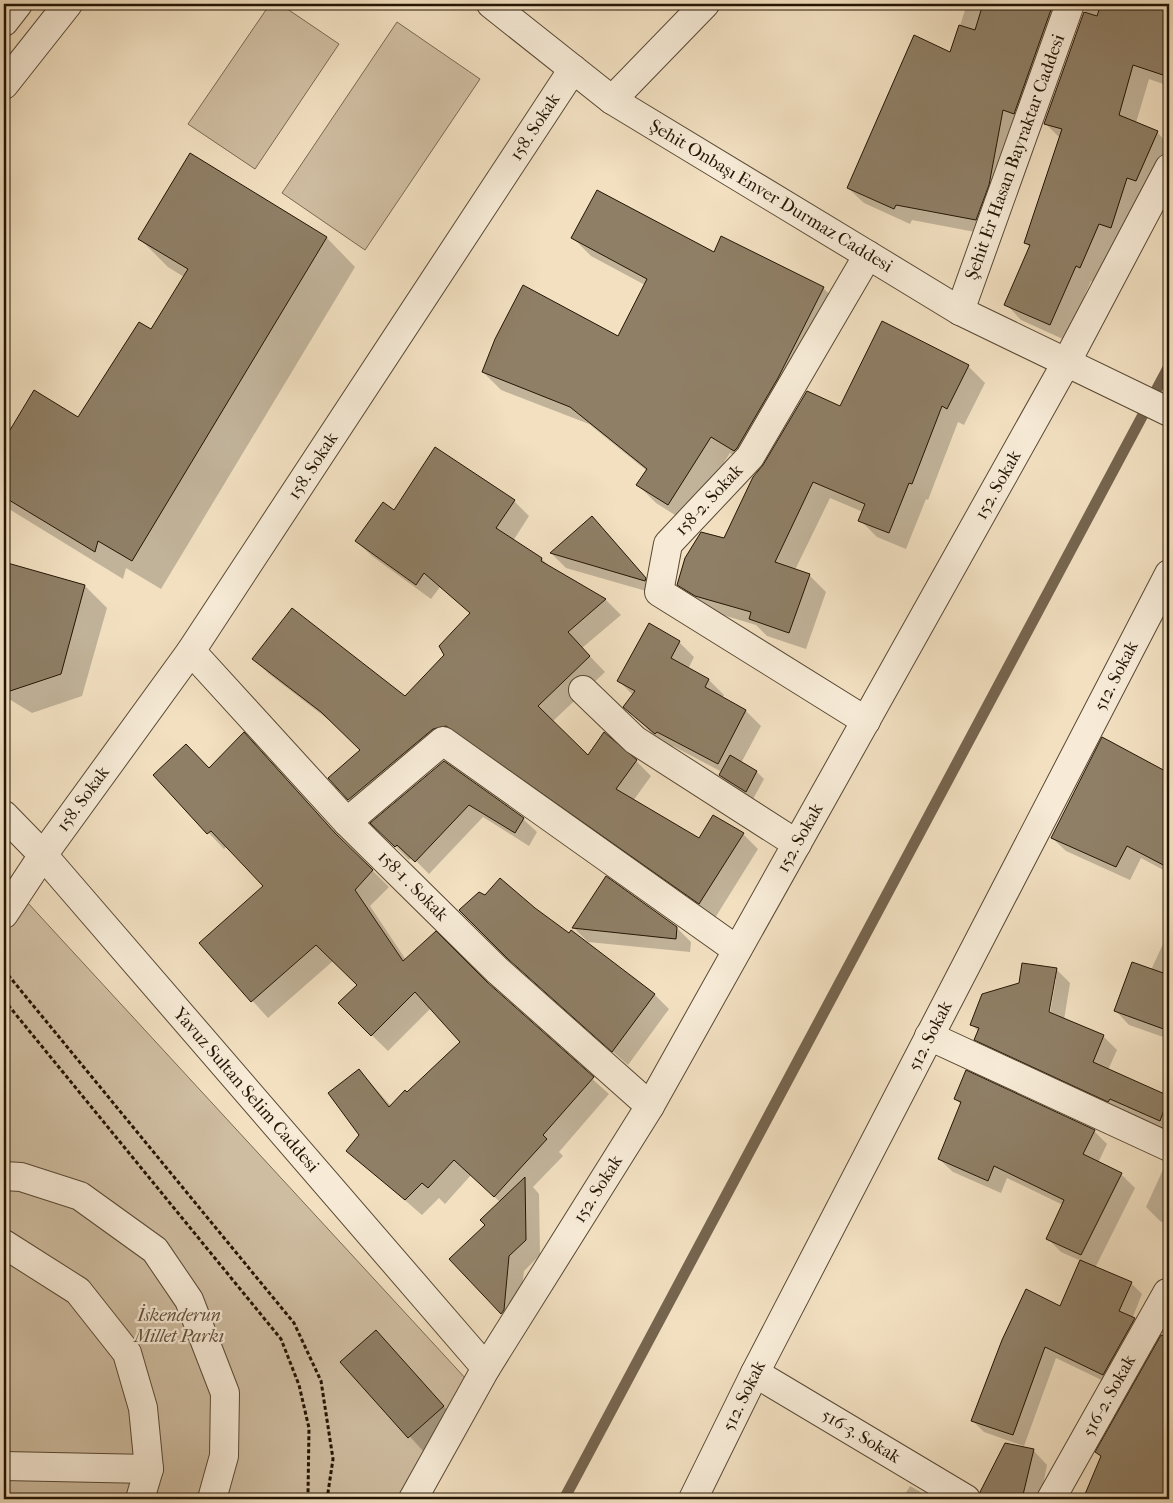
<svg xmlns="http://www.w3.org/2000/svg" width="1173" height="1503" viewBox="0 0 1173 1503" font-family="'IM FELL French Canon',serif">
	<rect width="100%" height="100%" fill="#f2e0c1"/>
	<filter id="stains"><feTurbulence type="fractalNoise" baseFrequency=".004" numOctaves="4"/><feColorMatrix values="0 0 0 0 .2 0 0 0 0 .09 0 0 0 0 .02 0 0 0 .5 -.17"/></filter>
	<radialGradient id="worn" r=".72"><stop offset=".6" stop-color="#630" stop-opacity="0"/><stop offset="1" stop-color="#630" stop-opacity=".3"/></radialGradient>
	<g fill="#cfbda1" stroke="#7a6952">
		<path d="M270 4H280L339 44 255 169 188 124Z"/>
		<path d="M397 22 480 79 365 250 282 193Z"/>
		<path d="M4 877 467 1380 399 1499H4Z"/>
	</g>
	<g fill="#0003" fill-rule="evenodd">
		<path d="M638 4H651L645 10Z"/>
		<path d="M967 4H1083L991 235 912 220 910 224 864 203 848 188 951 53Z"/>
		<path d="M1083 4H1169V86L1149 79 1136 123 1157 132 1169 145V155L1126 243 1115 239 1096 282 1091 281 1065 340 1021 320 1006 304 1030 247 1026 243 1060 138 1045 123 1086 9V4Z"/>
		<path d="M191 155 327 238 355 267 161 589 126 568 123 579 9 509 4 505V442L34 391 79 418 152 331 184 277 168 267 140 239Z"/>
		<path d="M573 238 714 254 823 288 841 305 752 468 730 453 686 522 656 503 638 485 647 471 589 424 501 390 483 372 619 338 645 285 591 256Z"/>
		<path d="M968 366 985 383 964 425 958 422 928 500 926 499 906 549 877 537 860 520 863 512 830 498 795 570 809 575 826 592 806 649 767 636 756 625 713 612 695 601 678 584 724 540 841 407Z"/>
		<path d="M514 501 529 516 513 541 542 559 552 569 606 600 621 615 582 648 605 672 552 722 588 757 636 761 651 776 633 801 699 840 743 834 758 849 715 918 462 740 364 815 330 778 361 750 338 727 269 674 254 659 405 698 445 655 471 614 440 587 431 599 372 556 356 541 394 512Z"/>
		<path d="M592 518 607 533 660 595 566 568 551 553Z"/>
		<path d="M4 564 85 586 107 608 82 696 32 713 4 696Z"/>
		<path d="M679 642 694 657 688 669 709 680 724 695 722 698 746 711 761 726 741 763 757 772 764 779 753 799 727 782 720 775 722 772 673 746 671 749 661 742 625 707 633 695 618 680Z"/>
		<path d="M1102 739 1169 773V873L1141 858 1130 880 1066 851 1052 838Z"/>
		<path d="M260 750 350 848 389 887 370 906 406 960 486 983 609 1094 559 1152 563 1156 533 1187 539 1194 540 1255 524 1271 517 1328 451 1259 487 1225 500 1202 471 1175 445 1204 439 1198 422 1215 348 1151 361 1135 359 1070 391 1106 407 1094 461 1042 431 1008 388 1051 340 1004 359 985 333 961 268 1018 200 943 265 886 227 846 224 849 154 775 209 770Z"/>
		<path d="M444 762 523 819 537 832 529 846 483 817 429 874 412 857 409 860 372 823Z"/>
		<path d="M607 878 677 928 691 942 690 952 588 942 574 928Z"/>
		<path d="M1169 931V1039L1129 1025 1116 1011 1151 970Z"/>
		<path d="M572 932 655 995 669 1009 628 1065 524 973Z"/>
		<path d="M1056 969 1070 983 1064 1020 1103 1036 1117 1050 1108 1070 1165 1096 1169 1086V1132L989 1053 976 1039 979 1032 971 1024 1020 984ZM1054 979H1056L1049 1019 1047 1018Z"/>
		<path d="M955 1099 1094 1131 1107 1144 1098 1163 1121 1174 1135 1188 1095 1268 1131 1283 1142 1294 1132 1319 1145 1331 1114 1386 1056 1358 1024 1446 984 1432 973 1421 1061 1307 1081 1261 1061 1252 1048 1239 1063 1205 1007 1178 1001 1193 953 1172 939 1159 962 1105Z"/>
		<path d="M1169 1162V1225L1160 1221 1146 1207 1166 1163Z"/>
		<path d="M376 1331 458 1422 424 1452 342 1362Z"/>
		<path d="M1163 1334 1169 1338V1490L1158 1485 1152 1499H1085L1102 1457 1097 1452Z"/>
		<path d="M1033 1450 1047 1465 1042 1490 1051 1499H983L981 1492Z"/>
		<path d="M910 1486 933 1499H902Z"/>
		<path d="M817 1494 834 1499H815Z"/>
	</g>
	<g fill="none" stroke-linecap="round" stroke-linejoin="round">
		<path stroke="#76654f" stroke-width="11" d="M564 1499 1169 366"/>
	</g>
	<g fill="#8f7f66" stroke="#241504">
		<path d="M983 4H1053L1014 114 1003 110 989 185 976 220 896 205 894 209 847 188 914 35 950 52 959 25 975 30Z"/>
		<path d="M1101 4H1169V77L1133 65 1119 115 1158 131 1136 181 1127 178 1111 228 1099 224 1080 268 1076 266 1050 325 1004 305 1030 245 1024 243 1062 129 1044 124 1084 12 1097 16Z"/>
		<path d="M190 153 327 237 132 561 98 541 95 552 4 497V440L34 390 78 417 139 322 151 329 188 269 138 239Z"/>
		<path d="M597 190 714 252 721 236 824 287 778 378 737 448 734 451 711 437 668 505 636 485 647 469 570 407 482 372 495 339 523 285 618 336 647 279 571 238Z"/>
		<path d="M882 321 969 365 947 409 942 406 912 484 909 483 889 533 858 521 865 504 813 482 775 562 810 574 789 633 749 619 751 612 695 596 677 585 685 558 701 532 724 538 753 477 763 465 807 391 840 406Z"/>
		<path d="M435 447 515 500 496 528 542 558 541 561 606 599 568 632 590 656 538 706 588 755 604 732 637 760 616 789 699 838 713 815 744 833 699 904 446 726 433 729 348 800 328 778 360 750 321 712 252 659 292 608 405 696 444 655 439 646 470 613 424 573 416 585 355 541 383 502 394 510Z"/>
		<path d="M592 516 646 578 645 581 550 553Z"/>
		<path d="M4 562 85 585 61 674 4 693Z"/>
		<path d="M649 623 680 641 671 658 709 679 705 687 746 710 718 764 657 732 655 734 623 707 635 691 617 681Z"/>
		<path d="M244 732 335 833 373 870 355 890 403 961 436 931 487 982 594 1077 543 1135 547 1139 494 1197 454 1160 428 1188 422 1183 405 1200 346 1151 359 1135 328 1093 359 1069 389 1107 405 1090 407 1092 460 1042 415 992 371 1036 338 1003 357 985 316 945 251 1002 199 943 263 886 211 831 207 834 153 775 186 744 209 768Z"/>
		<path d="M1102 737 1169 773V868L1127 846 1116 867 1051 838Z"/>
		<path d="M730 755 757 771 746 792 719 775Z"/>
		<path d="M444 761 524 818 515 833 469 805 415 862 397 845 395 847 370 823Z"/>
		<path d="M606 876 677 927 676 939 572 928Z"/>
		<path d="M500 878 535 908 569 933 571 930 655 994 612 1052 508 959 459 910 479 892 485 895Z"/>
		<path d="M1132 962 1169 975V1031L1114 1011Z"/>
		<path d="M1022 963 1057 968 1049 1012 1104 1035 1093 1062 1169 1096 1160 1121 1110 1099 1108 1102 974 1040 979 1028 970 1025 982 994 1019 983Z"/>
		<path d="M966 1070 1095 1130 1083 1154 1122 1173 1081 1255 1046 1239 1064 1200 994 1166 988 1181 938 1159 961 1102 954 1099Z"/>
		<path d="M525 1177 526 1240 509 1256 504 1310 501 1314 449 1259 485 1225 480 1220Z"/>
		<path d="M1080 1260 1132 1282 1119 1311 1135 1318 1103 1375 1045 1347 1013 1435 971 1421 1002 1340 1026 1289 1060 1306Z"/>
		<path d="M376 1330 444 1406 408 1438 340 1362Z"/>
		<path d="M1161 1335 1169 1338V1499H1083L1101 1456 1095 1452Z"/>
		<path d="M1005 1443 1034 1449 1022 1499H982L980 1492Z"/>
	</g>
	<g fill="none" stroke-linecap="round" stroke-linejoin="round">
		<g stroke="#584833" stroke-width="30">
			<g id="minor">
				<path d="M491 4 612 100 868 255 960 311 1169 412"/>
				<path d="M4 22 18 4"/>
				<path d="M4 85 68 4"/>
				<path d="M612 100 705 4"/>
				<path d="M960 311 1070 4"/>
				<path d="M191 651 347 822 497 970 650 1106"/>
				<path d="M583 690 635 740 797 844"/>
				<path d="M866 721 659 592 668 544 750 457 868 255"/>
				<path d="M4 815 43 855 486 1368"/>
				<path d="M347 822 443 741 737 950"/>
				<path d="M4 914 43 855 191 651 573 69"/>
				<path d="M929 1036 1169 1147"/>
				<path d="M4 1176 21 1177 80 1196 155 1250 189 1300 225 1393 224 1456 212 1499"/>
				<path d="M4 1244 78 1291 127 1353 143 1408 149 1469 140 1499"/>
				<path d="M755 1373 966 1499"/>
				<path d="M4 1466 149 1469"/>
				<path d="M413 1499 486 1368 650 1106 1066 363 1169 168"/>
				<path d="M693 1499 755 1373 1169 574"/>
				<path d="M1051 1499 1167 1293"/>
			</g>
		</g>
		<g stroke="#241504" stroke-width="3" stroke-dasharray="4 2.5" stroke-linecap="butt">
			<path d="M4 970 294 1323 321 1381 333 1459 327 1499"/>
			<path d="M4 1000 281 1339 299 1385 309 1428 308 1494 306 1499"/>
		</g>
		<use href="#minor" stroke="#f7ebd7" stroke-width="28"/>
	</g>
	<g text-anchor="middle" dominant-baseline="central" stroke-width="4.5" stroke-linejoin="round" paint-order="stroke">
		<g font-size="18" fill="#241504" stroke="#f7ebd7">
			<text transform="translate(535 127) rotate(-57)">158. Sokak</text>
			<text transform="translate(1015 157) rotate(-70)">Şehit Er Hasan Bayraktar Caddesi</text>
			<text transform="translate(771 196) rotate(31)">Şehit Onbaşı Enver Durmaz Caddesi</text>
			<text transform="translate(313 466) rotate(-57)">158. Sokak</text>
			<text transform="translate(998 485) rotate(-61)">152. Sokak</text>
			<text transform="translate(709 500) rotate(-47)">158-2. Sokak</text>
			<text transform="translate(1116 676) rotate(-63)">512. Sokak</text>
			<text transform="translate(83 799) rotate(-54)">158. Sokak</text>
			<text transform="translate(800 838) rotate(-61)">152. Sokak</text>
			<text transform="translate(413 886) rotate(45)">158-1 . Sokak</text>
			<text transform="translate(930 1036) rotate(-63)">512. Sokak</text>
			<text transform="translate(246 1090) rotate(49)">Yavuz Sultan Selim Caddesi</text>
			<text transform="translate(598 1189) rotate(-58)">152. Sokak</text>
			<text transform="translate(744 1396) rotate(-64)">512. Sokak</text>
			<text transform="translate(1109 1396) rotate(-61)">516-2. Sokak</text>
			<text transform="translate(861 1436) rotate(31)">516-3. Sokak</text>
		</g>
		<g font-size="18" font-style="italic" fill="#60503b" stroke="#f7ebd7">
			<text x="179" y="1315">İskenderun<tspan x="179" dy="21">Millet Parkı</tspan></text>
		</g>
	</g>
	<rect width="1173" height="1503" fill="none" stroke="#f2e0c1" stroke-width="20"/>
	<rect x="5" y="5" width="1163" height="1493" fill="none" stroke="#241504" stroke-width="2.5"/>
	<rect x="10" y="10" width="1153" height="1483" fill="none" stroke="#241504"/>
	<rect width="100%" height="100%" filter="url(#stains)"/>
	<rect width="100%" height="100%" fill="url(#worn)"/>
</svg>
